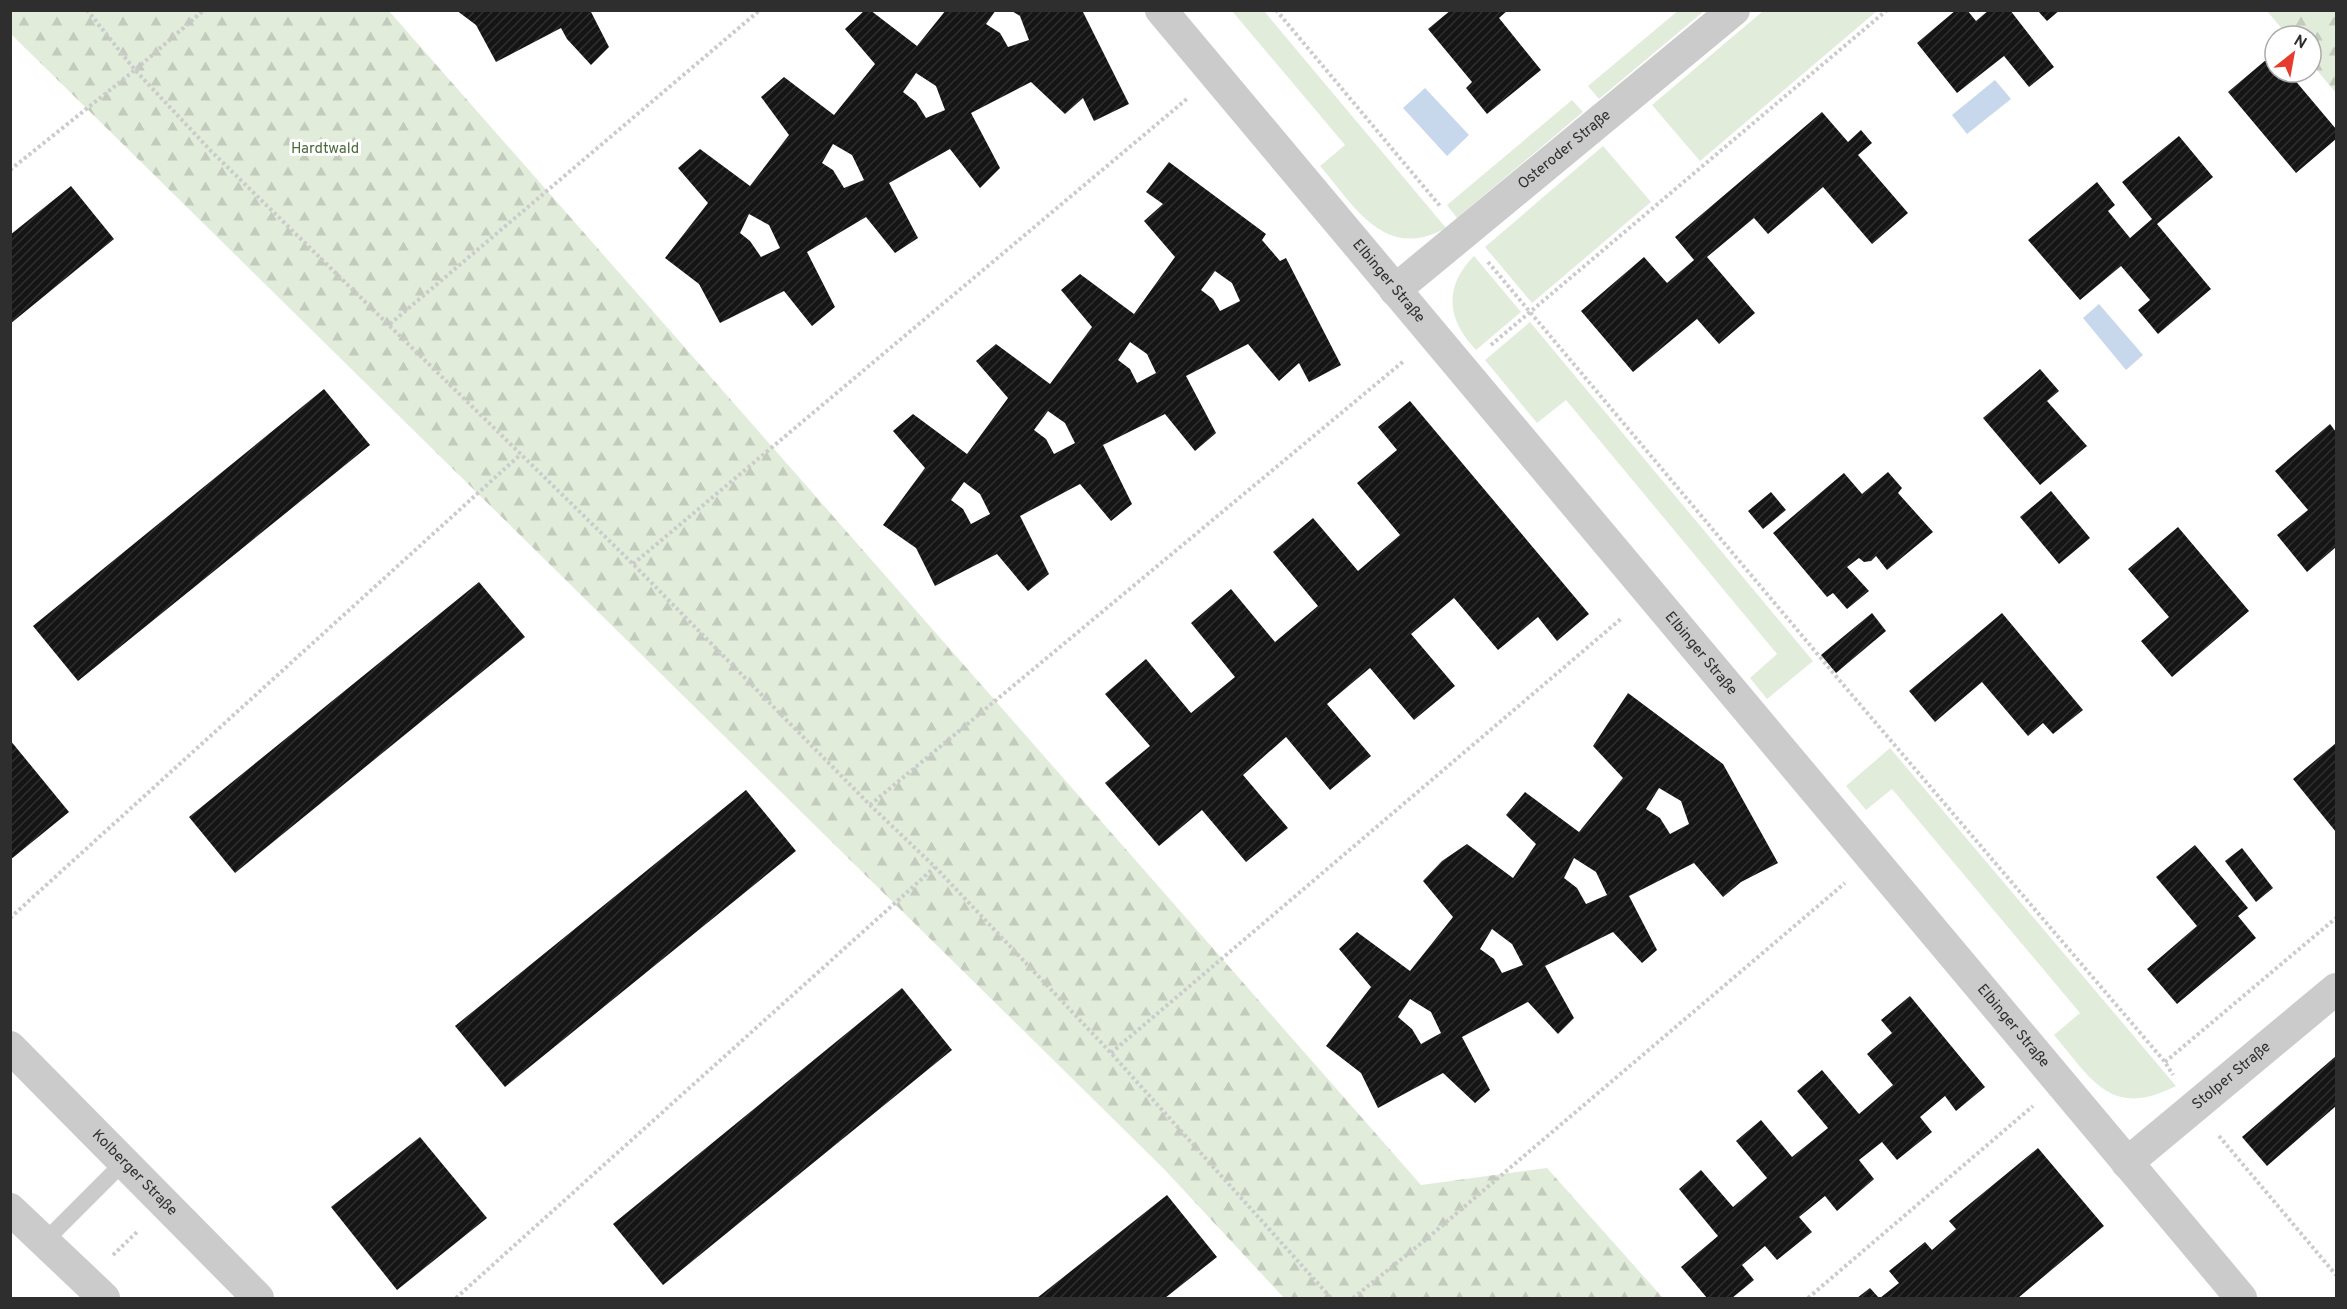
<svg xmlns="http://www.w3.org/2000/svg" width="2347" height="1309" viewBox="0 0 2347 1309" font-family="Overpass,sans-serif">
	<defs>
		<pattern id="forest-firs" width="22" height="20" patternUnits="userSpaceOnUse" patternTransform="scale(1.5)"><rect width="22" height="20" fill="#e2ecdb"/><path d="M5 1l3.5 6h-7zM16 11l3.5 6h-7z" fill="#c2cbbc"/></pattern>
		<pattern id="building-hatch" width="6" height="6" patternUnits="userSpaceOnUse" patternTransform="scale(1.5)"><rect width="6" height="6" fill="#151515"/><path d="M-1 1l2-2M0 6l6-6M5 7l2-2" fill="none" stroke="#2f2f2f"/></pattern>
	</defs>
	<rect width="100%" height="100%" fill="#fff"/>
	<g fill="#e2ecdb">
		<path d="M1679 10 1704 11 1599 99 1588 86Z"/>
		<path d="M1232 11H1264L1446 228C1385 262 1355 207 1320 166L1345 145Z"/>
		<path d="M1763 11H1877L1700 161 1652 105Z"/>
		<path d="M1572 100 1583 112 1457 218 1447 205Z"/>
		<path d="M1603 146 1651 202 1532 303 1485 247Z"/>
		<path d="M1474 256 1521 312 1476 350C1447 320 1443 287 1474 256Z"/>
		<path d="M1530 322 1813 661 1767 699 1750 678 1777 654 1566 400 1537 423 1485 360Z"/>
		<path d="M1890 748 2176 1086C2111 1119 2093 1081 2054 1035L2080 1013 1892 789 1866 810 1846 786Z"/>
	</g>
	<g fill="url(#forest-firs)">
		<path d="M10 11H389L1421 1185 1547 1168 1663 1298H1284L1164 1169 11 34Z"/>
		<path d="M2267 11H2336V93L2311 63V36H2288Z"/>
	</g>
	<g fill="#c7d8ec">
		<path d="M1995 80 2011 99 1967 134 1952 115Z"/>
		<path d="M1425 88 1469 135 1447 156 1403 108Z"/>
		<path d="M2099 304 2143 355 2126 370 2083 318Z"/>
	</g>
	<g fill="url(#building-hatch)" fill-rule="evenodd">
		<path d="M456 10H590L609 47 591 65 567 39 561 28 496 62 476 25Z"/>
		<path d="M865 10H870L917 46 946 10H996L986 24 1000 33 1008 47 1029 40 1020 16 1010 10H1082L1129 104 1094 121 1083 98 1065 114 1031 82 971 113 1000 168 980 188 950 149 889 183 918 238 895 253 866 217 807 252 835 307 812 326 784 291 720 323 699 284 665 258 708 203 678 168 700 149 750 186 789 135 761 97 784 77 834 115 875 64 845 29ZM916 73 936 86 945 110 926 118 916 102 903 92ZM833 144 852 155 864 180 844 188 833 170 822 163ZM749 214 769 225 780 248 761 257 750 241 740 233Z"/>
		<path d="M1451 10H1508L1499 18 1541 70 1487 114 1466 88 1472 82 1428 29Z"/>
		<path d="M1956 10H1967L1976 21 1989 10H2003L2005 12 2010 10 2054 67 2029 87 2004 56 1957 93 1917 43Z"/>
		<path d="M2037 10H2060L2047 21Z"/>
		<path d="M2273 54 2275 72H2288L2336 129V139L2296 173 2228 92Z"/>
		<path d="M1822 112 1848 142 1861 130 1872 143 1858 155 1908 213 1872 244 1823 187 1768 234 1754 218 1707 257 1755 313 1719 344 1697 319 1633 372 1581 311 1644 257 1667 283 1694 260 1675 237Z"/>
		<path d="M2179 136 2213 177 2157 224 2211 289 2158 334 2138 310 2150 300 2121 266 2080 300 2028 240 2097 182 2115 205 2108 211 2130 238 2152 219 2122 182Z"/>
		<path d="M1169 162 1266 234 1262 240 1280 261 1286 258 1341 365 1309 382 1299 363 1279 381 1248 344 1186 376 1216 433 1195 451 1165 414 1103 445 1132 504 1111 521 1080 484 1020 516 1049 574 1028 591 997 554 935 586 916 548 883 525 925 468 893 431 913 414 967 454 1008 398 976 361 996 344 1050 384 1092 327 1061 290 1080 274 1134 314 1175 257 1144 221 1163 204 1146 192ZM1215 271 1232 283 1240 301 1220 311 1213 299 1201 290ZM1130 342 1147 354 1156 373 1137 383 1130 369 1118 360ZM1048 411 1065 423 1075 443 1054 454 1046 439 1034 430ZM964 482 980 494 990 514 971 524 963 509 951 500Z"/>
		<path d="M71 186 114 239 10 324V235Z"/>
		<path d="M2040 369 2059 391 2047 401 2087 446 2040 485 1983 418Z"/>
		<path d="M324 389 370 445 78 681 33 626Z"/>
		<path d="M1410 401 1589 614 1557 641 1538 617 1498 650 1454 598 1411 634 1455 686 1414 720 1370 668 1327 704 1371 756 1330 790 1286 737 1243 775 1288 828 1246 862 1202 810 1159 846 1105 783 1150 746 1105 694 1146 659 1191 713 1235 677 1191 623 1231 589 1275 642 1318 606 1273 552 1313 518 1358 571 1400 535 1357 483 1397 450 1378 427Z"/>
		<path d="M2330 424 2336 432V547L2307 572 2277 535 2308 510 2275 471Z"/>
		<path d="M1888 472 1902 488 1898 493 1933 532 1887 570 1876 556 1871 561 1864 562 1859 558 1847 567 1869 591 1847 609 1833 593 1827 597 1773 533 1844 473 1862 494Z"/>
		<path d="M2051 491 2090 538 2059 564 2020 517Z"/>
		<path d="M1771 492 1786 510 1763 529 1748 511Z"/>
		<path d="M2178 527 2249 611 2172 677 2141 641 2169 617 2128 569Z"/>
		<path d="M479 582 525 637 235 873 189 817Z"/>
		<path d="M1872 613 1886 631 1836 673 1821 655Z"/>
		<path d="M2002 613 2083 710 2053 734 2043 723 2028 736 1982 682 1935 722 1909 691Z"/>
		<path d="M1628 693 1723 764 1778 863 1741 882 1723 897 1694 863 1629 896 1657 950 1642 963 1613 932 1545 966 1574 1018 1558 1034 1528 1002 1462 1037 1490 1090 1475 1103 1443 1073 1378 1108 1361 1073 1326 1046 1371 987 1339 949 1357 932 1410 971 1453 917 1423 881 1442 861 1467 844 1513 878 1536 844 1506 815 1525 792 1579 832 1623 778 1593 746ZM1659 788 1681 801 1689 824 1670 834 1660 818 1646 809ZM1574 858 1596 872 1607 895 1586 904 1577 888 1564 878ZM1492 929 1512 944 1523 965 1502 973 1494 959 1480 949ZM1410 999 1431 1012 1441 1033 1421 1044 1412 1029 1398 1017Z"/>
		<path d="M10 740 69 812 10 860Z"/>
		<path d="M2336 743V832L2293 779Z"/>
		<path d="M746 790 796 851 505 1087 455 1026Z"/>
		<path d="M2195 845 2248 908 2238 916 2256 938 2177 1004 2147 969 2197 926 2156 877Z"/>
		<path d="M2242 848 2273 888 2256 902 2225 861Z"/>
		<path d="M902 988 952 1050 663 1285 613 1224Z"/>
		<path d="M1910 996 1985 1087 1956 1111 1945 1096 1920 1117 1932 1132 1897 1160 1882 1142 1859 1160 1874 1179 1837 1211 1825 1196 1799 1217 1812 1232 1777 1260 1765 1246 1742 1265 1754 1280 1732 1298H1707L1681 1267 1718 1236 1679 1189 1701 1170 1733 1207 1767 1178 1736 1141 1761 1120 1792 1157 1828 1128 1797 1091 1822 1070 1859 1114 1893 1085 1867 1054 1892 1033 1881 1020Z"/>
		<path d="M2336 1056V1106L2267 1166 2242 1137Z"/>
		<path d="M420 1137 487 1218 397 1290 331 1207Z"/>
		<path d="M2038 1148 2104 1226 2018 1298H1880L1899 1283 1889 1271 1925 1242 1932 1250 1956 1229 1949 1221Z"/>
		<path d="M1167 1195 1217 1257 1165 1298H1037Z"/>
		<path d="M1870 1288 1879 1298H1857Z"/>
	</g>
	<g fill="none" stroke-linecap="round" stroke-linejoin="round">
		<g stroke="#cbcbcb" stroke-width="4" stroke-dasharray="3 3" stroke-linecap="butt">
			<path d="M87 10 135 70 211 151 633 564 870 805 935 867 1111 1053 1331 1298"/>
			<path d="M1276 10 1440 206"/>
			<path d="M10 170 135 70 204 10"/>
			<path d="M1488 262 1846 688 2165 1062 2173 1075"/>
			<path d="M390 324 760 10"/>
			<path d="M1491 345 1887 10"/>
			<path d="M633 564 1188 98"/>
			<path d="M870 805 1405 360"/>
			<path d="M10 918 521 454"/>
			<path d="M1111 1053 1622 618"/>
			<path d="M2165 1062 2336 918"/>
			<path d="M2219 1136 2336 1275"/>
			<path d="M113 1255 138 1231"/>
			<path d="M456 1298 935 867"/>
			<path d="M1353 1298 1424 1241 1845 883"/>
			<path d="M1808 1298 2033 1106"/>
		</g>
		<path stroke="#cbcbcb" stroke-width="16" d="M44 1242 123 1163"/>
		<g stroke="#cbcbcb" stroke-width="32">
			<path id="s1" d="M1161 10 2241 1298"/>
			<path id="s2" d="M1395 290 1734 10"/>
			<path id="s3" d="M10 1047 258 1298"/>
			<path id="s4" d="M2127 1163 2336 989"/>
			<path d="M10 1209 104 1298"/>
		</g>
	</g>
	<g text-anchor="middle" dominant-baseline="central" stroke-width="6" stroke-linejoin="round" paint-order="stroke">
		<g font-size="15" fill="#4a6a3b" stroke="#fff">
			<text x="325" y="149">Hardtwald</text>
		</g>
		<g font-size="15" fill="#2e2e2e" stroke="#fff">
			<text stroke="none"><textPath href="#s2" startOffset="220">Osteroder Straße</textPath></text>
			<text stroke="none"><textPath href="#s1" startOffset="354">Elbinger Straße</textPath></text>
			<text stroke="none"><textPath href="#s1" startOffset="840">Elbinger Straße</textPath></text>
			<text stroke="none"><textPath href="#s1" startOffset="1326">Elbinger Straße</textPath></text>
			<text stroke="none"><textPath href="#s4" startOffset="136">Stolper Straße</textPath></text>
			<text stroke="none"><textPath href="#s3" startOffset="177">Kolberger Straße</textPath></text>
		</g>
	</g>
	<rect width="2347" height="1309" fill="none" stroke="#2e2e2e" stroke-width="24"/>
	<g transform="translate(2293 54) rotate(31)"><circle r="28" fill="#ffffff" stroke="#ababab" stroke-width="1.5"/>
	<path d="M0-4.5L10 22L0 15L-10 22Z" fill="#e73b2e"/>
	<text y="-9" font-size="16" font-weight="bold" text-anchor="middle" fill="#2e2e2e">N</text>
	</g>
</svg>
